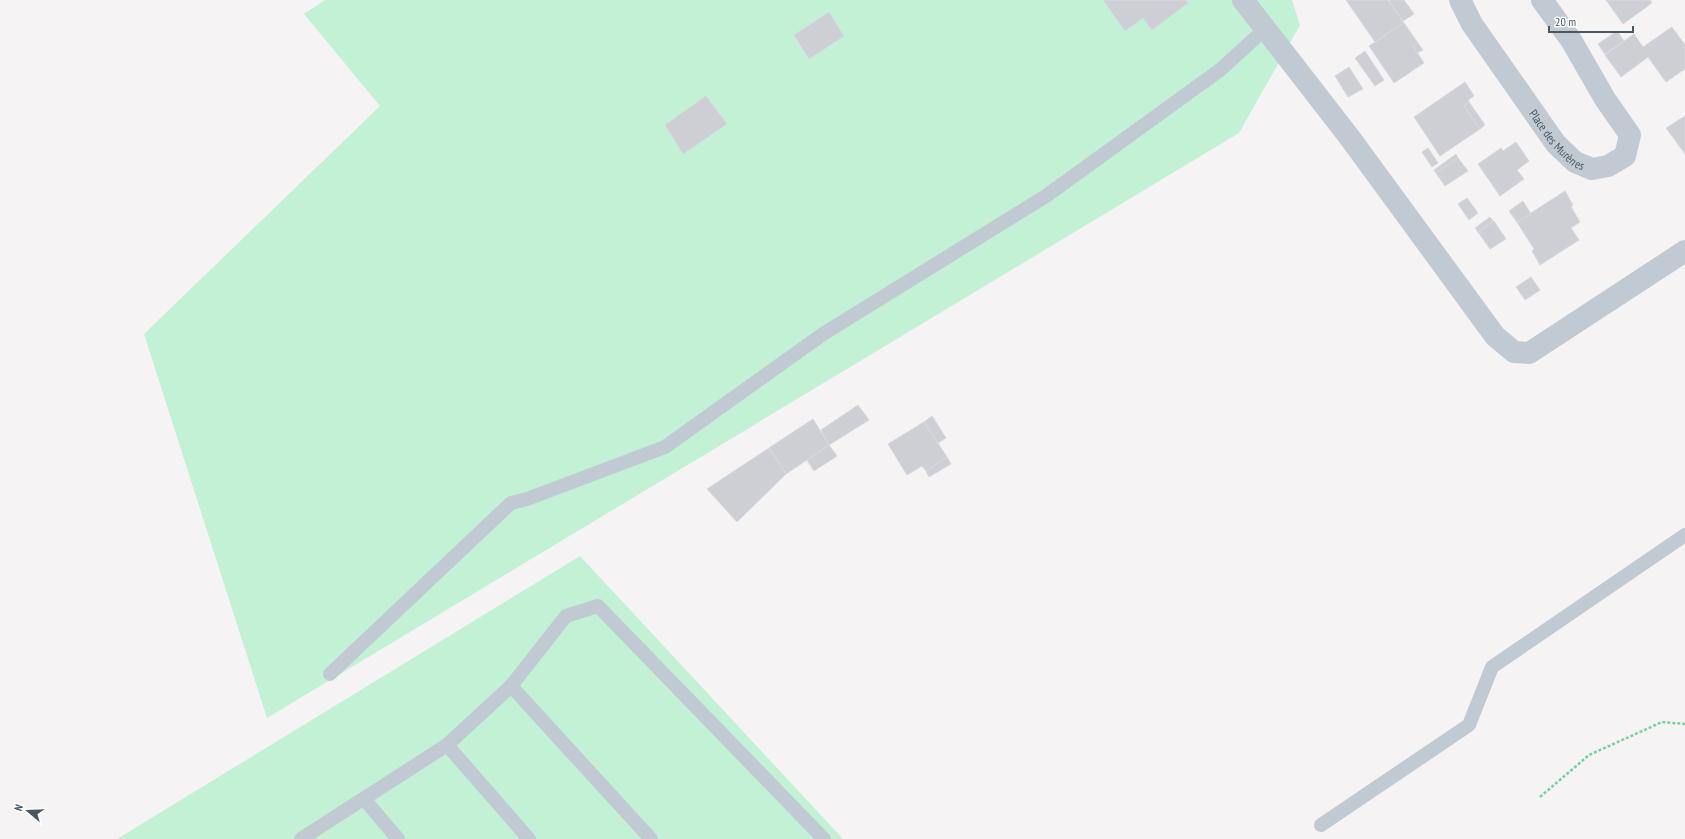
<svg xmlns="http://www.w3.org/2000/svg" width="1685" height="839" viewBox="0 0 1685 839" font-family="'PT Sans Narrow',sans-serif">
	<rect width="100%" height="100%" fill="#f5f3f3"/>
	<g fill="#c3f1d5">
		<path d="M325 0H1292L1300 25 1239 133 267 718 144 334 380 106 304 14Z"/>
		<path d="M580 556 843 839H117Z"/>
	</g>
	<g fill="#cdcfd5" stroke="#d7d9de">
		<path d="M1103 0H1186L1188 3 1152 30 1143 18 1125 31Z"/>
		<path d="M1346 0H1388L1404 23 1375 42Z"/>
		<path d="M1391 0H1404L1414 14 1403 21 1389 1Z"/>
		<path d="M1606 0H1650L1652 3 1623 24Z"/>
		<path d="M829 12 844 36 809 59 794 35Z"/>
		<path d="M1404 23 1418 43 1413 46 1424 63 1394 83 1369 46Z"/>
		<path d="M1672 27 1685 45V69L1666 82 1648 57 1621 77 1605 55 1634 34 1643 47Z"/>
		<path d="M1617 31 1624 41 1605 54 1598 44Z"/>
		<path d="M1418 43 1423 50 1417 53 1413 46Z"/>
		<path d="M1365 51 1384 80 1375 86 1355 58Z"/>
		<path d="M1349 67 1363 89 1348 97 1335 76Z"/>
		<path d="M1465 82 1474 96 1468 100 1469 102 1464 106 1480 129 1440 156 1414 117Z"/>
		<path d="M706 96 727 124 683 154 665 125Z"/>
		<path d="M1469 102 1485 125 1480 129 1464 106Z"/>
		<path d="M1685 116V154L1666 128Z"/>
		<path d="M1516 142 1529 161 1517 170 1524 179 1500 196 1478 164 1501 148 1503 151Z"/>
		<path d="M1428 148 1438 163 1432 167 1422 152Z"/>
		<path d="M1456 154 1458 158 1436 173 1434 170Z"/>
		<path d="M1458 158 1468 171 1445 186 1436 173Z"/>
		<path d="M1565 191 1573 205 1571 207 1580 222 1571 228 1579 240 1540 265 1532 251 1534 249 1517 222Z"/>
		<path d="M1467 198 1478 213 1469 220 1458 204Z"/>
		<path d="M1523 201 1531 214 1517 222 1509 211Z"/>
		<path d="M1490 217 1493 221 1478 232 1475 228Z"/>
		<path d="M1494 221 1506 239 1490 249 1478 232Z"/>
		<path d="M1531 277 1540 290 1525 300 1516 287Z"/>
		<path d="M858 405 869 420 829 445 821 430Z"/>
		<path d="M932 416 946 438 938 443 924 422Z"/>
		<path d="M813 419 829 445 786 474 769 448Z"/>
		<path d="M924 422 947 457 926 471 922 466 907 475 888 444Z"/>
		<path d="M829 445 837 456 814 471 807 460Z"/>
		<path d="M769 448 786 474 737 522 707 489Z"/>
		<path d="M947 457 951 464 929 477 926 471Z"/>
	</g>
	<g fill="none" stroke-linecap="round" stroke-linejoin="round">
		<path stroke="#7ad0a6" stroke-width="2.5" stroke-dasharray="3 2" stroke-linecap="butt" d="M1540 797 1589 755 1662 722 1685 724"/>
		<g stroke="#c1cad2" stroke-width="14">
			<path d="M330 674 511 503 527 499 665 447 823 334 1046 196 1220 70 1265 29"/>
			<path d="M511 686 651 839"/>
			<path d="M447 745 529 839"/>
			<path d="M364 799 398 839"/>
			<path d="M1321 825 1469 725 1492 667 1685 535"/>
			<path d="M301 839 447 745 511 686 566 616 598 606 824 839"/>
		</g>
		<g stroke="#c1cad2" stroke-width="22">
			<path d="M1243 0 1350 138 1495 336 1514 352 1529 353 1685 251"/>
			<path id="s1" d="M1460 0 1472 24 1556 144 1575 162 1592 169 1608 166 1625 156 1630 135 1605 99 1571 40 1542 0"/>
		</g>
	</g>
	<g text-anchor="middle" dominant-baseline="central" stroke-width="4" stroke-linejoin="round" paint-order="stroke">
		<g font-size="12" fill="#4a5661" stroke="#fff">
			<text stroke="none"><textPath href="#s1" startOffset="171">Place des Murènes</textPath></text>
		</g>
	</g>
	<g transform="translate(28 811) rotate(289)" stroke="#ffffff" stroke-width="3" paint-order="stroke">
	<path d="M0-3L7 15L0 10L-7 15Z" fill="#4a5661"/>
	<text y="-6" font-size="11" font-weight="bold" text-anchor="middle" fill="#4a5661">N</text>
	</g>
	<path d="M1549 26v6h84v-6" fill="none" stroke="#4a5661" stroke-width="2"/>
	<text x="1555" y="26" font-size="12" fill="#4a5661" stroke="#ffffff" stroke-width="3" paint-order="stroke">20 m</text>
</svg>
